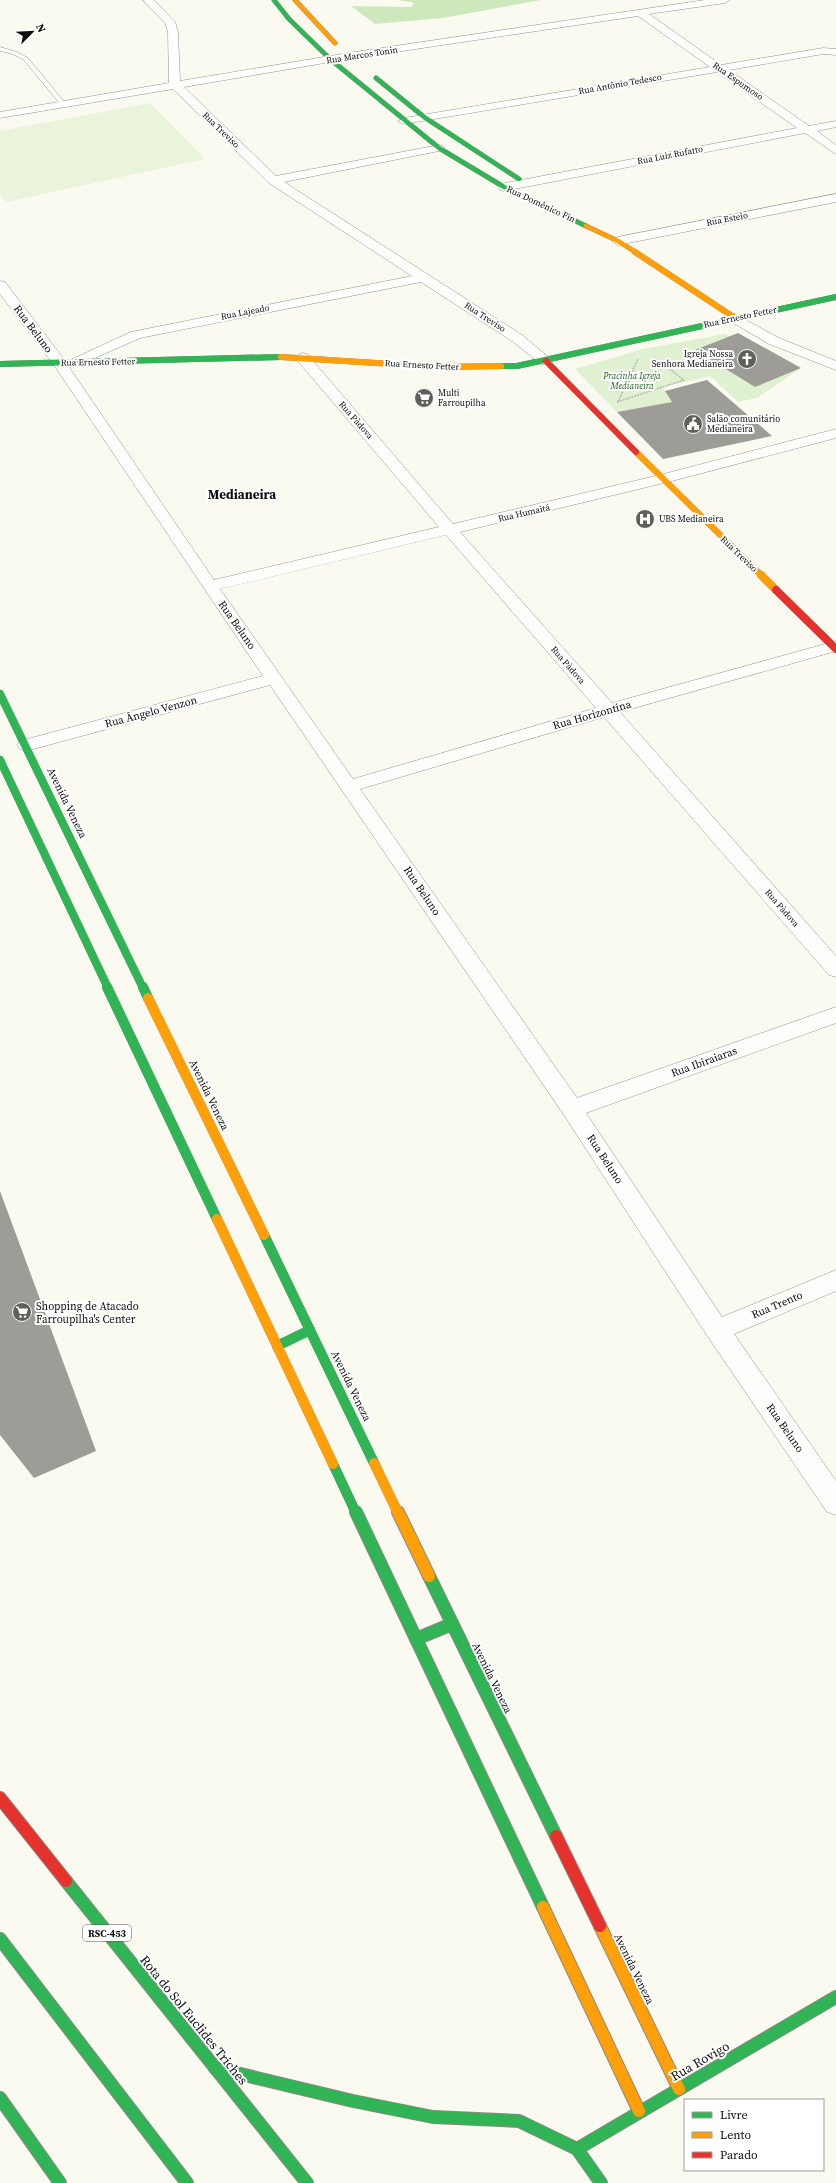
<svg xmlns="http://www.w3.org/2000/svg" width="836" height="2183" viewBox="0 0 836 2183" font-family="'Source Serif 4',serif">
	<rect width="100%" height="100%" fill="#fbfaf0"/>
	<path fill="#dff1d0" d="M725 334 801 368 757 398 738 402 710 376 663 387 672 402 617 412 575 369 643 349Z"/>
	<path fill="#cee8be" d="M398 0H541L443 18 375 24 351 6 411 7 414 3Z"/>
	<path fill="#eaf4da" d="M150 103 205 159 6 202 0 195V131Z"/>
	<g fill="#9e9c96">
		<path d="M738 333 801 368 755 387 695 350Z"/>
		<path d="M707 380 772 436 663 459 617 412 672 402 665 391Z"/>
		<path d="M0 1191 96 1451 34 1478 0 1435Z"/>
	</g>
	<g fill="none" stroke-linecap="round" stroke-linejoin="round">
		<g stroke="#94938f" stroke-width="1">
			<path id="lane" d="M0 47 17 52 28 58 65 103V105H61L24 60 13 54 0 51Z"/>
		</g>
		<g stroke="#94938f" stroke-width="1">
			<g id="street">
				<path d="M143 0H154L175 22 178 32 180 81 348 53 705 0H730L725 3 649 14 721 65 823 48 836 49V55L823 54 729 70 809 126 836 121V127L817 131 836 145V154L805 133 504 191 500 190 498 187 500 184 797 128 717 72 404 124 398 121 404 118 710 67 638 16 348 59 184 87 276 176 439 145 443 146 445 148 439 151 284 182 522 335 553 361 551 364H541L512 341 421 282 140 338 77 366 69 367 214 580 439 527 297 360 295 357 302 353 307 354 453 524 660 475 836 429V438L668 482 460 532 612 703 836 641V651L620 712 836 956V977L829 975 604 717 360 789 577 1098 836 1007V1023L586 1113 722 1317 836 1270V1291L734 1334 836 1481V1515L827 1512 708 1337 564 1115 270 685 26 751 20 749 17 745 20 741 263 676 54 365 0 294V281L5 282 66 362 131 332 412 276 269 183 173 89 0 118V112L169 83 168 32 165 23ZM446 535 596 708 353 779 220 589Z"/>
				<path d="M836 194V202L618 245 612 241 618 237Z"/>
				<path d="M735 314 779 338 836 361V370L769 344 730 321 728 318Z"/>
			</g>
		</g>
		<g stroke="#8a8a85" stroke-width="5">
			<g id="fast-far4">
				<path d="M274 0 289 19 330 59 439 148 504 187 586 226"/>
				<path d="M376 78 424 117 519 179"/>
			</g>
		</g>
		<g stroke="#8a8a85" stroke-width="6">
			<g id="fast-far3">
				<path d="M0 364 281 357"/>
				<path d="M501 366H517L836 297"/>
			</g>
		</g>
		<g stroke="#8a8a85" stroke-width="8">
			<g id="fast-far2">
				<path d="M0 694 143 988"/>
				<path d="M0 760 108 988"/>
			</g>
		</g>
		<g stroke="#8a8a85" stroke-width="10">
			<g id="fast-far1">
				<path d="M107 987 217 1219"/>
				<path d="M143 987 148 998"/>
				<path d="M264 1235 374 1463"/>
				<path d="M277 1346 310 1330"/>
				<path d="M333 1464 356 1513"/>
			</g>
		</g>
		<g stroke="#8a8a85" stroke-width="14">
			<g id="fast">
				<path d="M356 1512 543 1907"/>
				<path d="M429 1576 556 1836"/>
				<path d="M416 1639 452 1624"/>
				<path d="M66 1881 307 2183"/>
				<path d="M0 1939 187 2183"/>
				<path d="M215 2068 353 2101 433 2117 519 2121 577 2149 601 2183"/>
				<path d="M0 2098 60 2183"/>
				<path d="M577 2149 836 1997"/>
			</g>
		</g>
		<g stroke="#8a8a85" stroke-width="5">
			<g id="slow-far4">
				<path d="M295 0 335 43"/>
				<path d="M586 226 618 241 637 253"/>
			</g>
		</g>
		<g stroke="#8a8a85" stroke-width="6">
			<g id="slow-far3">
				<path d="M635 252 735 318"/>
				<path d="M281 357 440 367 501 366"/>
				<path d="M636 452 762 576"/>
			</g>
		</g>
		<g stroke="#8a8a85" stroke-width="8">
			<path id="slow-far2" d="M761 575 776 590"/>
		</g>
		<g stroke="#8a8a85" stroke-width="10">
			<g id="slow-far1">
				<path d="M148 998 264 1235"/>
				<path d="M217 1219 333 1464"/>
				<path d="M374 1463 398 1513"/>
			</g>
		</g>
		<g stroke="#8a8a85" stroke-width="14">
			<g id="slow">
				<path d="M398 1512 429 1576"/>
				<path d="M543 1907 639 2111"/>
				<path d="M600 1926 679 2089"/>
			</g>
		</g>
		<g stroke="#8a8a85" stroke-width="6">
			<path id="jam-far2" d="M546 361 636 452"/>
		</g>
		<g stroke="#8a8a85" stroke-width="8">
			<path id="jam-far1" d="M776 590 836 649"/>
		</g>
		<g stroke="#8a8a85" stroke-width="14">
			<g id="jam">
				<path d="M0 1798 66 1881"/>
				<path d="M556 1836 600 1926"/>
			</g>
		</g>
		<g stroke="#b7b7b5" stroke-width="1.5" stroke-dasharray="2 1" stroke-linecap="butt">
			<path d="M617 402 684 380 654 357"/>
			<path d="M618 402 638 359"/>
		</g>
		<use href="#lane" fill="#fefefd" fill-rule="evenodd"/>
		<use href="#street" fill="#fefefd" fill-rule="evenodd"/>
		<use href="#fast-far4" stroke="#30b455" stroke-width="4.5"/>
		<use href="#fast-far3" stroke="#30b455" stroke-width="6"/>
		<use href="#fast-far2" stroke="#30b455" stroke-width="8"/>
		<use href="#fast-far1" stroke="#30b455" stroke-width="10"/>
		<use href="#fast" stroke="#30b455" stroke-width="12"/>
		<use href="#slow-far4" stroke="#ff9f0a" stroke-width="4.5"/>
		<use href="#slow-far3" stroke="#ff9f0a" stroke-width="6"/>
		<use href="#slow-far2" stroke="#ff9f0a" stroke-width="8"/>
		<use href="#slow-far1" stroke="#ff9f0a" stroke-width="10"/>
		<use href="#slow" stroke="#ff9f0a" stroke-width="12"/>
		<use href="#jam-far2" stroke="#e5322d" stroke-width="6"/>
		<use href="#jam-far1" stroke="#e5322d" stroke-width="8"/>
		<use href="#jam" stroke="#e5322d" stroke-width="12"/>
	</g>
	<defs>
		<g id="church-disc" transform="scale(1)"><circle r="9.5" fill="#605f5c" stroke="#fff"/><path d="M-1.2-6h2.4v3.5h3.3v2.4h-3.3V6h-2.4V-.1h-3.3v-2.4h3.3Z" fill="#fff"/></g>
		<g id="supermarket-disc" transform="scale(1)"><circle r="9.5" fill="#605f5c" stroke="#fff"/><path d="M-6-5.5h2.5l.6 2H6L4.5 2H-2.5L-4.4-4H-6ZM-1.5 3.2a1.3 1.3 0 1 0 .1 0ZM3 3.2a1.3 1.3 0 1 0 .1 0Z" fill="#fff"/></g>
		<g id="civic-disc" transform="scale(1)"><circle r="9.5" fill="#605f5c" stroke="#fff"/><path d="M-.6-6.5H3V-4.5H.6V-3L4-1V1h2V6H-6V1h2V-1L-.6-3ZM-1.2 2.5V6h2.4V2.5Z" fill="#fff"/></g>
		<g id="hospital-disc" transform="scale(1)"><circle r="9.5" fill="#605f5c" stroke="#fff"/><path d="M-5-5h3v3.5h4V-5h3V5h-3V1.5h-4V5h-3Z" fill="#fff"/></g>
	</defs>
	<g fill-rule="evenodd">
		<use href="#church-disc" x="747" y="359"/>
		<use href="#supermarket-disc" x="424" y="398"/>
		<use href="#civic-disc" x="693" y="424"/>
		<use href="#hospital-disc" x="645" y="519"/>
		<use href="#supermarket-disc" x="22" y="1312"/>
	</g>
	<g text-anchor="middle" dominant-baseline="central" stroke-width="4" stroke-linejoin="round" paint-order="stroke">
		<g font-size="9" fill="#0c0c0c" stroke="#fff">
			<text transform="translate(362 55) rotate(-9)">Rua Marcos Tonin</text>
			<text transform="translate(738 81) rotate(35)">Rua Espumoso</text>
			<text transform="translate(620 84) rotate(-10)">Rua Antônio Tedesco</text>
			<text transform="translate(221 130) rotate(44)">Rua Treviso</text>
			<text transform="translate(670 155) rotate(-11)">Rua Luiz Rufatto</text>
			<text transform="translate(541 204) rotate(25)">Rua Domênico Fin</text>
			<text transform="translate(727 219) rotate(-11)">Rua Esteio</text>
			<text transform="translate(245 312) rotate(-11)">Rua Lajeado</text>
			<text transform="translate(485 317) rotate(33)">Rua Treviso</text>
			<text transform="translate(740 317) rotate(-12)">Rua Ernesto Fetter</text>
			<text transform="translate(98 362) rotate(-1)">Rua Ernesto Fetter</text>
			<text transform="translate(422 365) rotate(3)">Rua Ernesto Fetter</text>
			<text transform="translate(356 420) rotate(49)">Rua Pàdova</text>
			<text transform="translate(524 513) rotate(-13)">Rua Humaitá</text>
			<text transform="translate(739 554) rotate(44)">Rua Treviso</text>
			<text transform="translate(568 665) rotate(49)">Rua Pàdova</text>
			<text transform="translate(782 908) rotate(49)">Rua Pàdova</text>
		</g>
		<g font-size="9" fill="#0c0c0c" stroke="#fff" text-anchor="start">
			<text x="733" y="354" text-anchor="end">Igreja Nossa<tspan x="733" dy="10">Senhora Medianeira</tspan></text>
			<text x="438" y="393">Multi<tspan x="438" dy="10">Farroupilha</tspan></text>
			<text x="707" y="419">Salão comunitário<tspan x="707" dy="10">Medianeira</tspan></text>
			<text x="659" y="519">UBS Medianeira</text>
		</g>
		<g font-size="9" font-style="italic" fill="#21641d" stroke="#fff">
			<text x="632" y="376">Pracinha Igreja<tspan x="632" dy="10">Medianeira</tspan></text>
		</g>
		<rect fill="#fff" stroke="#555" stroke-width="1" x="83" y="1925" width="48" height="16" rx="3"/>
		<g font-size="10" font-weight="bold" fill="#0c0c0c">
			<text x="107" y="1933">RSC-453</text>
		</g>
		<g font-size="11" fill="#0c0c0c" stroke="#fff">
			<text transform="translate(33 329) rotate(53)">Rua Beluno</text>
			<text transform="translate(237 625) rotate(55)">Rua Beluno</text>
			<text transform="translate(151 712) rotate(-15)">Rua Ângelo Venzon</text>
			<text transform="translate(592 715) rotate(-16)">Rua Horizontina</text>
			<text transform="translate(67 803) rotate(64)">Avenida Veneza</text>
			<text transform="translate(422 891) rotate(56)">Rua Beluno</text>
			<text transform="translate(704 1062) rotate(-20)">Rua Ibiraiaras</text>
			<text transform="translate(209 1095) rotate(64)">Avenida Veneza</text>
			<text transform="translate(605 1159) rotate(57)">Rua Beluno</text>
			<text transform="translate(777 1305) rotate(-23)">Rua Trento</text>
			<text transform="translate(351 1386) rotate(64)">Avenida Veneza</text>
			<text transform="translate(785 1428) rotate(55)">Rua Beluno</text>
			<text transform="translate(492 1678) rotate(64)">Avenida Veneza</text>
			<text transform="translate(634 1969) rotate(64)">Avenida Veneza</text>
		</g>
		<g font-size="11" fill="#0c0c0c" stroke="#fff" text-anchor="start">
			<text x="36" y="1306">Shopping de Atacado<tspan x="36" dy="13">Farroupilha's Center</tspan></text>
		</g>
		<g font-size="13" font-weight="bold" fill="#0c0c0c" stroke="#fff">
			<text x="242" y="494">Medianeira</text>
		</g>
		<g font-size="13" fill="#0c0c0c" stroke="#fff">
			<text transform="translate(194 2020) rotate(51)">Rota do Sol Euclides Triches</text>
			<text transform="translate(700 2061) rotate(-30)">Rua Rovigo</text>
		</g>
	</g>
	<rect x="684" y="2099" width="140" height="72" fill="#ffffff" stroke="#9e9e9e"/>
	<rect x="692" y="2112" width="20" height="6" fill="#30b455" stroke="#9e9e9e"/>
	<text x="720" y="2119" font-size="12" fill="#0c0c0c">Livre</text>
	<rect x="692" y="2132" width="20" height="6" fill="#ff9f0a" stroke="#9e9e9e"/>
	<text x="720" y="2139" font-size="12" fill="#0c0c0c">Lento</text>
	<rect x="692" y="2152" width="20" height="6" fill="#e5322d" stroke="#9e9e9e"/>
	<text x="720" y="2159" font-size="12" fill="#0c0c0c">Parado</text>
	<g transform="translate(32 32) rotate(66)" stroke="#ffffff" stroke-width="3" paint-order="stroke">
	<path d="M0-3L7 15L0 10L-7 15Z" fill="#0c0c0c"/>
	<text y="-6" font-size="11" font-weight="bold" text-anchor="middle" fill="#0c0c0c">N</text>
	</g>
</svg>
